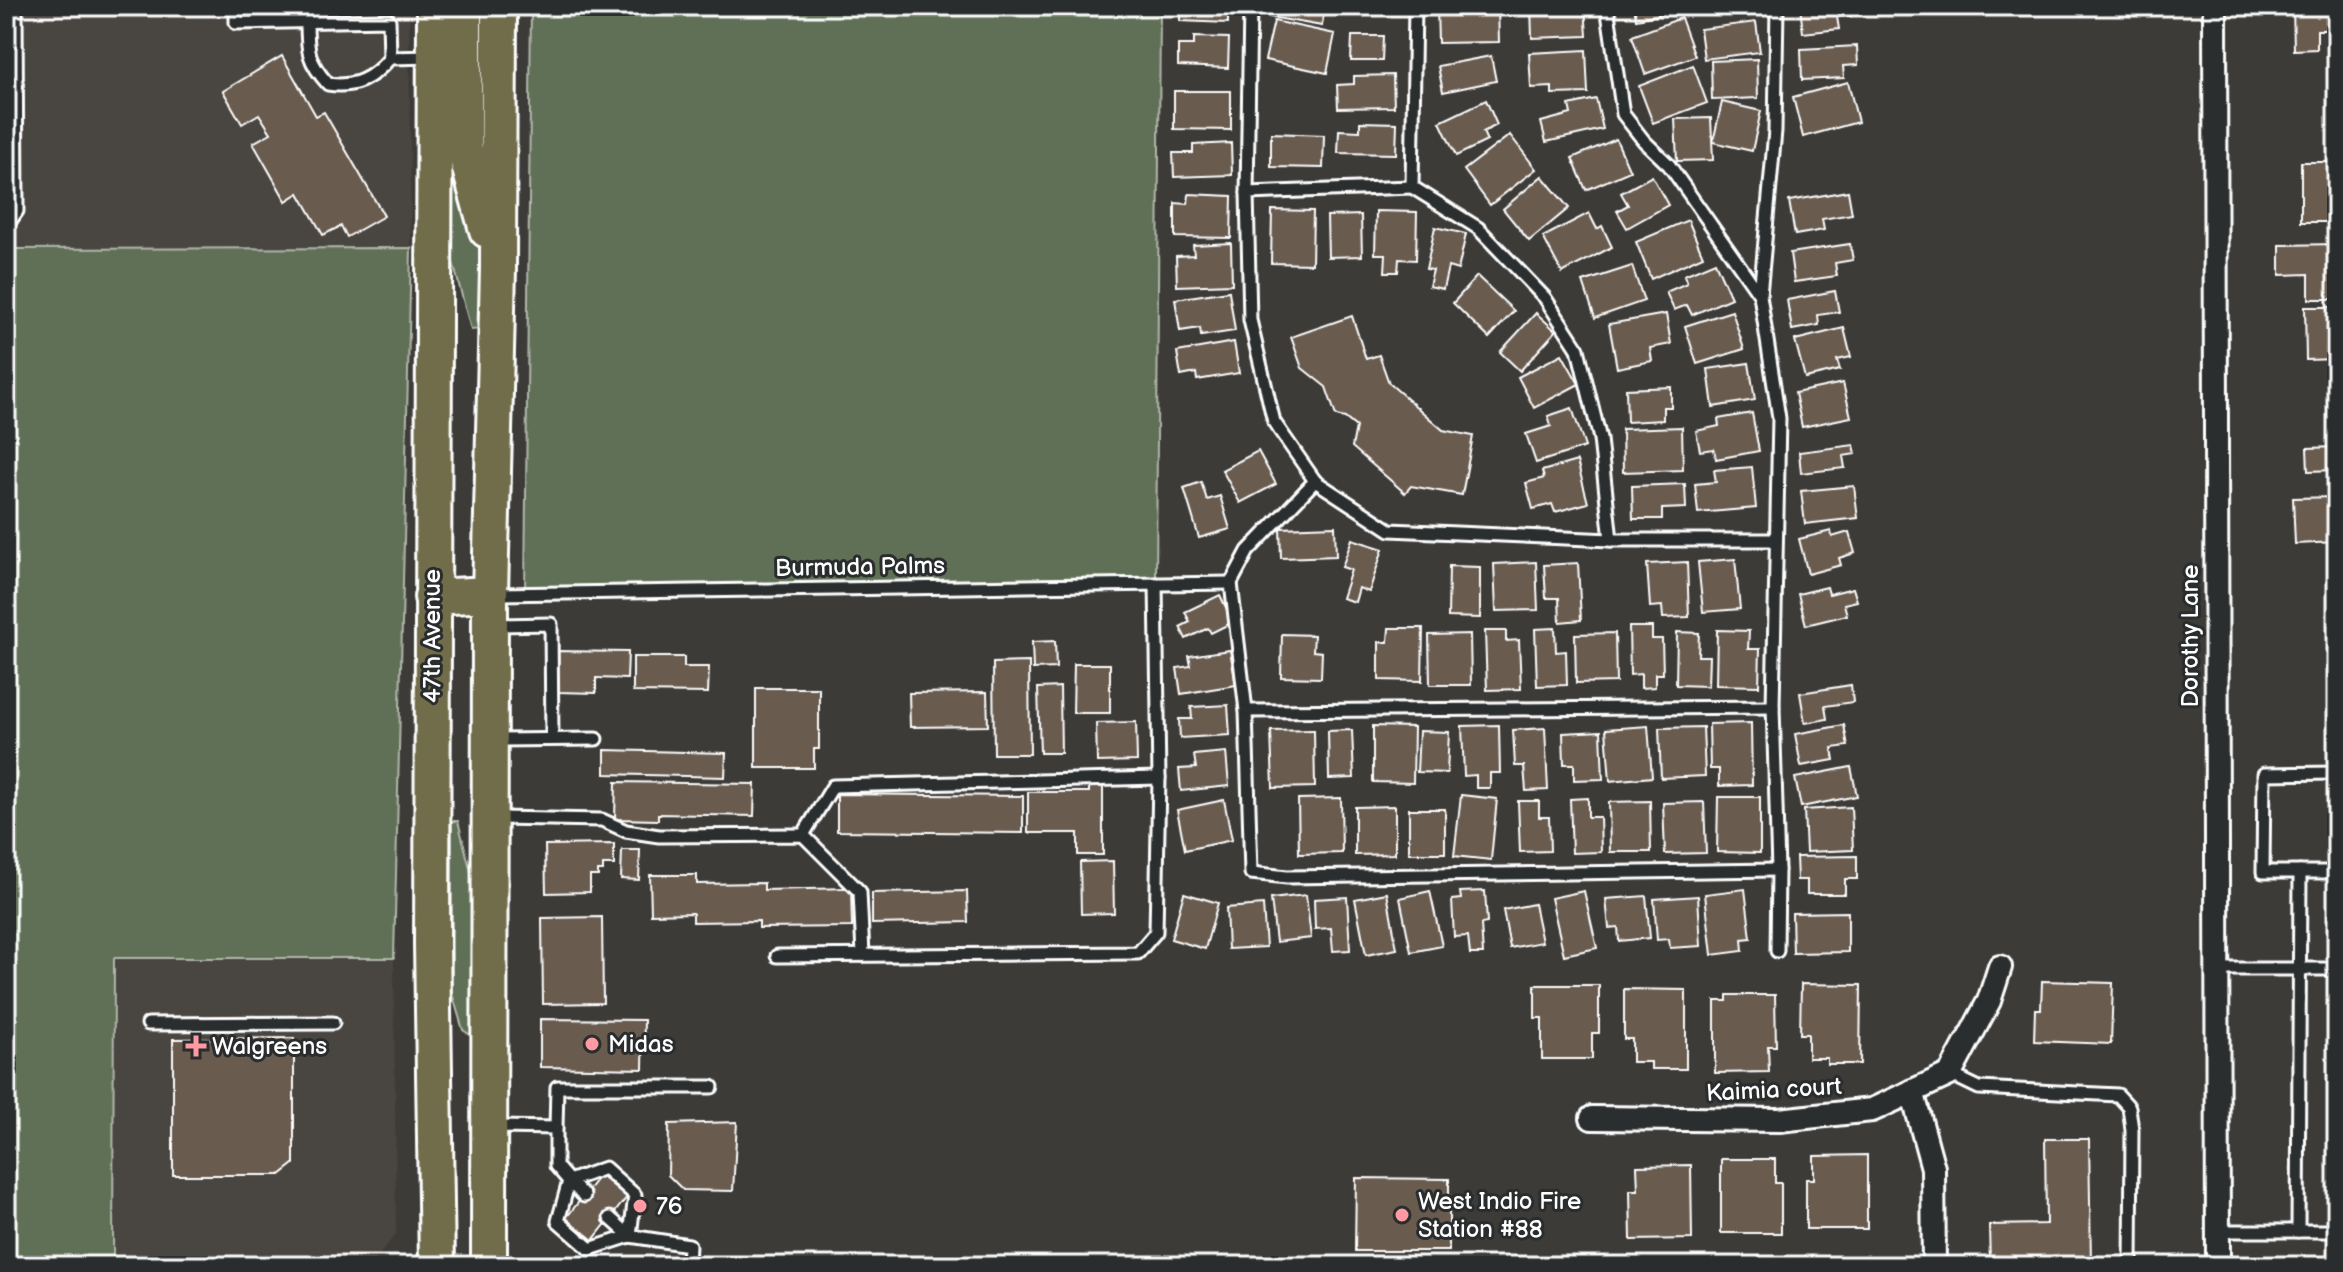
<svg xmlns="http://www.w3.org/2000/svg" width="2343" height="1272" viewBox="0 0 2343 1272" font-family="'Balsamiq Sans',sans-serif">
	<rect width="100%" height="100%" fill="#3d3b38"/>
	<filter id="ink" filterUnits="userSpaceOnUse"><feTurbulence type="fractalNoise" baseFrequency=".0125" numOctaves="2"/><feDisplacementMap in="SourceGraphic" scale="16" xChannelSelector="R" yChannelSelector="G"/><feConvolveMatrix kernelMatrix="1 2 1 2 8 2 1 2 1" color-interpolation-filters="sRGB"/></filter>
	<g filter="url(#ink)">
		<g fill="#4a453f">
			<path d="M6 6H409L411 248 6 249Z"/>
			<path d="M114 958H394L396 1234 370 1266H113Z"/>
		</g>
		<g fill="#616f57" stroke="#b0b7ab" stroke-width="2">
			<path d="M531 6H1160L1156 584 525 594Z"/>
			<path d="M461 174 479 245 480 329 471 330 453 262V175Z"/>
			<path d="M411 248 394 958H114L113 1266H6V249Z"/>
			<path d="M452 821H458L476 892 473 1033 469 1034 463 1030 452 993Z"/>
		</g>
		<g fill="#695c50" stroke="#fff" stroke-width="2">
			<path d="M1180 6H1228V23L1180 21Z"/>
			<path d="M1272 6H1325L1322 26 1270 17Z"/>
			<path d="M1344 6H1399V14L1344 12Z"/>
			<path d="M1437 6H1498L1499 42 1438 43Z"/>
			<path d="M1531 6H1585L1587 36 1532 38Z"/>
			<path d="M1634 6H1695V8L1636 19Z"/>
			<path d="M1800 6H1850L1851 16 1837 17 1839 29 1803 33Z"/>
			<path d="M2293 6H2326L2327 30H2317V49L2294 50Z"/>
			<path d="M1681 18 1695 56 1645 74 1632 36Z"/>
			<path d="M1274 21 1335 34 1327 73 1265 60Z"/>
			<path d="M1756 22 1760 52 1704 59 1700 29Z"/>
			<path d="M1352 36H1383L1382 61H1351Z"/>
			<path d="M1194 37 1229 38 1228 68 1178 66V45H1194Z"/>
			<path d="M1857 46 1858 65 1843 66 1844 78 1802 80 1801 49Z"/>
			<path d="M1586 50 1588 93 1552 94V87L1531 88 1529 53Z"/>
			<path d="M282 56 316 116 324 112 384 216 347 237 341 226 323 235 299 193 286 201 253 143 271 133 259 114 242 124 223 91Z"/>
			<path d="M1491 56 1496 81 1443 92 1438 66Z"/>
			<path d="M1757 59 1758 98 1712 100 1711 61Z"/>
			<path d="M1693 65 1707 103 1653 123 1639 86Z"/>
			<path d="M1393 75 1394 107 1338 108 1337 85 1354 84V76Z"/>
			<path d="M1848 82 1858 122 1803 137 1793 97Z"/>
			<path d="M1174 91H1231V130L1174 129Z"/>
			<path d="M1596 99 1603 129 1546 142 1541 122 1571 114 1569 105Z"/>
			<path d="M1486 100 1497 125 1483 132 1487 141 1456 156 1440 122Z"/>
			<path d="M1722 102 1761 111 1752 151 1713 142Z"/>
			<path d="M1711 118 1713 160 1677 161 1675 119Z"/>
			<path d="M1360 122 1397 123 1396 154 1338 153 1339 130 1360 131Z"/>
			<path d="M1271 133 1324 135 1323 168 1271 167Z"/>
			<path d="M1510 135 1536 169 1490 205 1464 170Z"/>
			<path d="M1616 139 1630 171 1586 190 1572 158Z"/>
			<path d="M1231 143 1232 175 1174 177 1173 153H1193V145Z"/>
			<path d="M2301 162H2337V201H2331V222H2301Z"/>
			<path d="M1542 176 1569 208 1529 241 1503 209Z"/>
			<path d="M1652 176 1668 205 1627 228 1617 211 1628 205 1621 193Z"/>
			<path d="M1848 191 1852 214 1822 219 1824 230 1795 235 1789 201Z"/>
			<path d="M1189 194 1232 196 1231 238 1175 237V203L1188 204Z"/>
			<path d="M1272 210 1313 211 1312 264 1271 263Z"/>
			<path d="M1376 211 1417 212 1416 260 1399 259 1398 272H1385L1386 254H1375Z"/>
			<path d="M1589 213 1597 229 1602 226 1612 247 1562 273 1543 237Z"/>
			<path d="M1361 215 1362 256 1328 257 1327 216Z"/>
			<path d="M1688 220 1703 256 1651 279 1636 242Z"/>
			<path d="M1435 227 1466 234 1458 270 1448 267 1443 289 1429 286 1433 270 1426 269Z"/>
			<path d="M1231 243 1232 284 1177 286 1176 256 1194 255 1193 245Z"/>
			<path d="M1850 244 1853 260 1835 263 1837 276 1794 282 1790 253Z"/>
			<path d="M2337 244V299H2309V274L2280 275V245Z"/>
			<path d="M1715 262 1731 298 1692 315 1687 305 1674 310 1666 292 1687 283 1684 275Z"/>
			<path d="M1632 266 1644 301 1595 318 1583 282Z"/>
			<path d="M1477 276 1514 311 1489 338 1453 303Z"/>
			<path d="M1229 291 1235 331 1201 336 1200 328 1180 331 1175 299Z"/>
			<path d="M1835 291 1839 312 1818 315 1819 325 1792 330 1787 300Z"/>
			<path d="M2305 307H2337V359L2306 360Z"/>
			<path d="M1732 311 1744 349 1697 364 1685 326Z"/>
			<path d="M1536 313 1556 331 1520 371 1500 352Z"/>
			<path d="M1666 314 1671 344 1650 348 1652 361 1617 368 1609 324Z"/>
			<path d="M1352 316 1366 359 1379 355 1389 383 1443 430 1473 436 1462 495 1411 486 1405 493 1352 447 1356 427 1345 418 1336 416 1326 387 1302 368 1291 337Z"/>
			<path d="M1844 328 1851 357 1837 360 1840 370 1805 378 1795 340Z"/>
			<path d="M1234 342 1239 373 1197 380 1196 373 1181 376 1177 352Z"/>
			<path d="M1562 354 1579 384 1534 408 1518 377Z"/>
			<path d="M1749 363 1755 400 1713 407 1708 369Z"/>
			<path d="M1843 383 1851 417 1802 427 1795 393Z"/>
			<path d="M1671 387V407H1663V420L1627 422 1626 389Z"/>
			<path d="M1572 408 1585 447 1536 463 1526 434 1551 426 1548 416Z"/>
			<path d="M1752 413 1759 451 1716 459 1714 449 1700 451 1696 431 1719 426 1718 419Z"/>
			<path d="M1682 427 1683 470 1623 472 1622 429Z"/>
			<path d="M2336 431H2337V470L2308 471 2307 448 2337 447Z"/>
			<path d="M1854 445 1856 454 1843 456 1845 468 1801 473 1799 452Z"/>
			<path d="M1258 451 1276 484 1240 503 1222 470Z"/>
			<path d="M1577 461 1588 503 1555 512 1552 504 1533 509 1526 483 1544 478 1542 471Z"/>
			<path d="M1752 467 1756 508 1698 513 1695 484 1716 482 1714 470Z"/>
			<path d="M1201 482 1207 500 1220 496 1230 529 1199 538 1184 488Z"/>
			<path d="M1685 484 1686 508 1662 509V519H1633L1632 486Z"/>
			<path d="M1854 486 1858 518 1805 524 1801 491Z"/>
			<path d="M2337 497V542L2295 544 2293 498Z"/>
			<path d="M1335 526 1336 556 1281 558 1280 528Z"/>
			<path d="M1831 531 1832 537 1849 532 1855 553 1839 558 1841 565 1808 574 1799 539Z"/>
			<path d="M1352 539 1383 549 1369 592 1359 588 1355 602 1342 598 1351 570 1342 567Z"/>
			<path d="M1735 559 1740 609 1703 612 1698 562Z"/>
			<path d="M1536 562 1538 610 1496 611 1494 564Z"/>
			<path d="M1687 562 1689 617 1663 618 1662 606 1650 607 1647 564Z"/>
			<path d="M1578 563 1581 620 1560 622 1559 598H1546L1544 565Z"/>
			<path d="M1449 566 1480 567V618L1448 617Z"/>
			<path d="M1827 587 1829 594 1853 588 1857 601 1844 604 1847 615 1806 625 1798 594Z"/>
			<path d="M1220 595 1233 622 1211 633 1208 628 1186 639 1180 627 1190 622 1185 612Z"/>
			<path d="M1629 627H1652V639H1662L1663 674H1655V687L1641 688V674L1630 675Z"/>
			<path d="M1389 628H1423L1422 681 1379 680V642H1388Z"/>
			<path d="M1555 628 1556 652 1566 651 1567 685 1537 686 1535 629Z"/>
			<path d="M1717 630 1749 631 1748 649H1760L1759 686 1716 685Z"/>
			<path d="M1485 631H1506V641L1519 640 1521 689 1487 690Z"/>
			<path d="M1677 632 1699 633 1698 656H1709L1708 686 1676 685Z"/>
			<path d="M1615 633 1616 682 1576 683 1575 634Z"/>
			<path d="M1282 634 1314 635 1313 651 1322 652 1321 678 1281 677Z"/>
			<path d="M1470 634 1471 685H1430L1429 635Z"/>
			<path d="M1055 641 1056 668 1033 669 1032 642Z"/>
			<path d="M1230 650 1236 685 1181 694 1177 668 1191 666 1189 656Z"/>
			<path d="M555 651 628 652 627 679 596 678V693L558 692Z"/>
			<path d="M633 657H684V667H709L708 693 633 692Z"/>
			<path d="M1029 662 1030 754H994L993 663Z"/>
			<path d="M1074 664H1110V713H1073Z"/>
			<path d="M1851 685 1853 702 1825 706 1827 719 1805 723 1800 693Z"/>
			<path d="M1060 687 1061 753H1040L1038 688Z"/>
			<path d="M756 688H819V749H814V768H756Z"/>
			<path d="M987 692 988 726 910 727 909 693Z"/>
			<path d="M1228 705 1230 735 1180 738 1179 719H1192L1191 707Z"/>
			<path d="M1136 722 1137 761 1097 762 1096 723Z"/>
			<path d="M1751 723 1752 785 1719 786V769H1710L1709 724Z"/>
			<path d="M1499 725 1500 773H1490V788H1476V775L1464 776 1462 726Z"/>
			<path d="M1844 725 1848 746 1832 748 1834 760 1801 766 1795 734Z"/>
			<path d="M1373 726 1414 727 1413 783 1373 782Z"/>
			<path d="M1648 726 1652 777 1610 781 1606 729Z"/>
			<path d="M1703 727 1705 776 1661 778 1659 728Z"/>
			<path d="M1545 728 1548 790 1526 791 1524 766H1515L1513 730Z"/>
			<path d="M1314 730 1315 787 1273 788 1271 731Z"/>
			<path d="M1352 730 1354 778 1329 779 1328 731Z"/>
			<path d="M1419 731 1449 732 1447 773 1417 772Z"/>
			<path d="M1601 731 1603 779 1574 780V764H1564L1563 733Z"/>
			<path d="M605 750 726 753 725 777 605 774Z"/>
			<path d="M1226 752 1229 786 1181 791 1179 769 1196 768 1194 755Z"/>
			<path d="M1851 767 1857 796 1801 807 1795 778Z"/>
			<path d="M616 782 755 784 754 816 658 814V820L615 819Z"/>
			<path d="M1089 782H1103V855H1078V833H1028V792H1089Z"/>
			<path d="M837 794 1023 796V833L837 831Z"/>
			<path d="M1461 795 1497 799 1491 860 1454 856Z"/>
			<path d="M1718 797H1760V853L1717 852Z"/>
			<path d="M1341 798 1342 853 1299 854 1298 799Z"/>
			<path d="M1588 798V817H1600L1601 852 1572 853 1570 799Z"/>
			<path d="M1224 800 1232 840 1185 850 1177 810Z"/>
			<path d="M1518 801H1539V817H1549L1550 851 1520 852Z"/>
			<path d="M1650 801 1651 852H1610L1609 802Z"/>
			<path d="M1704 802 1706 853 1665 854 1663 803Z"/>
			<path d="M1395 806V854L1355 855V807Z"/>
			<path d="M1851 807 1853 850 1806 852 1804 810Z"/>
			<rect x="1409" y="809" width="36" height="44"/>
			<path d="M614 844V865H603V871H598V876H590V892L546 893 545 845Z"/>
			<path d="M622 850H640L639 880 621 879Z"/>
			<path d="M1857 856V879H1845V894H1807V880H1797L1796 857Z"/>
			<path d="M1113 861 1114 913 1081 914 1080 862Z"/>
			<path d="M650 875H697V884L764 883V890L851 888 852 927 759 928V921L693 922V913L651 914Z"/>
			<path d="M1745 889 1751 938 1742 939 1743 951 1712 955 1705 894Z"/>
			<path d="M967 891 968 922 872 924V893Z"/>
			<path d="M1430 891 1442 946 1411 952 1400 898Z"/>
			<path d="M1485 891 1487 923 1481 924 1483 954H1470L1468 936 1454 937 1452 900 1461 899 1460 892Z"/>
			<path d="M1584 891 1597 948 1564 955 1551 898Z"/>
			<path d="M1184 893 1218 903 1205 949 1171 939Z"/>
			<path d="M1387 893 1397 949 1366 955 1355 899Z"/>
			<path d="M1306 895 1311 938 1276 942 1271 899Z"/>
			<path d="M1646 896 1650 938 1619 941 1618 927 1609 928 1606 899Z"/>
			<path d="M1698 896 1701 946 1670 948 1669 939 1657 940 1654 899Z"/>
			<path d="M1347 897 1350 950 1333 951 1331 928 1315 929 1314 899Z"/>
			<path d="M1534 904 1542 942 1510 948 1503 910Z"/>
			<path d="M1263 905 1266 947 1228 949 1226 908Z"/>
			<path d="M1848 912V952L1793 953 1792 913Z"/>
			<path d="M602 917 603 1003 543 1004 542 918Z"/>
			<path d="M2042 981 2113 983 2111 1044 2034 1041 2035 1009H2041Z"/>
			<path d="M1801 984 1861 985 1860 1064H1827V1058H1808V1034H1800Z"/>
			<path d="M1535 985H1599V1033H1592V1059H1542V1018H1535Z"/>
			<path d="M1624 989 1686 990V1069H1651V1062H1632V1039H1624Z"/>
			<path d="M1727 995H1775L1776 1046H1768L1769 1072 1715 1073V1001H1727Z"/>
			<path d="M540 1019 644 1020 643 1069 540 1067Z"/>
			<path d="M294 1038V1164L280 1175H173V1039Z"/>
			<path d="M737 1122 733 1191 683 1190 668 1175 669 1124Z"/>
			<path d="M2045 1139H2089L2091 1264 1990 1266 1989 1225 2046 1224Z"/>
			<path d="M1867 1155V1229H1806V1179H1814V1156Z"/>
			<path d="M1721 1159H1775V1183H1781V1233H1721Z"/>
			<path d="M1691 1165 1692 1239 1631 1240 1630 1190H1638L1637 1166Z"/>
			<path d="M600 1175 627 1197 593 1240 566 1218Z"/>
			<path d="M1356 1178 1449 1179V1251H1355Z"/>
		</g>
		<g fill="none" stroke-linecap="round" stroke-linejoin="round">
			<g stroke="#fff" stroke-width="17">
				<g id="lane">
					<path d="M236 6V23L389 20 390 58 432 57"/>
					<path d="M1250 6 1247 193 1250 320 1274 422 1315 481 1390 530 1611 540H1775"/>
					<path d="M1415 6 1412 187 1478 228 1545 298 1578 349 1600 439 1611 540"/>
					<path d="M1607 6 1623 114 1644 141 1669 165 1760 295 1779 418 1773 707 1778 870 1777 951"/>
					<path d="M307 21C307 51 308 62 328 84 355 88 372 79 390 58"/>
					<path d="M1247 193 1412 187"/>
					<path d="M6 227 17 211 16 6"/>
					<path d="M1760 295 1775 131 1777 6"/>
					<path d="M1315 481 1248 551 1231 583 1246 711 1251 873 1287 877 1778 870"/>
					<path d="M495 594 1231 583"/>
					<path d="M495 625 551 624 552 739"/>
					<path d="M1246 711 1773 707"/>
					<path d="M494 740 596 739"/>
					<path d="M2337 773 2264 774 2263 872H2337"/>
					<path d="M494 818 602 820 626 831 659 836 803 835 860 892 863 955"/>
					<path d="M803 835 833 786 1159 778"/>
					<path d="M777 956 1138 953 1156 932 1159 778 1156 584"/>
					<path d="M2217 969H2337"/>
					<path d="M148 1024 333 1023"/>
					<path d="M1950 1074 1979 1088 2118 1095 2129 1107 2132 1130 2131 1266"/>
					<path d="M492 1127 556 1128 557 1087H712"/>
					<path d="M556 1128V1166L569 1181 605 1168 635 1195 630 1236 689 1245 688 1266"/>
					<path d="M584 1196 569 1181 558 1221 590 1249 630 1236"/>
					<path d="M610 1218 630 1236"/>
					<path d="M2218 1231H2337"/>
					<path d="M2298 1231 2300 872"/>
				</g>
			</g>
			<g stroke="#fff" stroke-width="28">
				<g id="street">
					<path d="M2215 6 2218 1266"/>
					<path d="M1912 1091 1933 1168 1934 1266"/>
					<path d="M1592 1118 1779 1120 1872 1110 1950 1074 1989 1001 2000 967"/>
				</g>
			</g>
			<g stroke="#fff" stroke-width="40">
				<g id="primary">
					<path d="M435 6 432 944 437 1266"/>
					<path d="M464 6V147L487 230"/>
					<path d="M432 597 490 594"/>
					<path d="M489 1266 490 594 498 269 499 6"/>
				</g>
			</g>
			<use href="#lane" stroke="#2a2d2e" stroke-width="11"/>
			<use href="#street" stroke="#2a2d2e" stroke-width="22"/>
			<use href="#primary" stroke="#716d4b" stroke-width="34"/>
		</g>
	</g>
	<g fill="#ff9aa2" stroke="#2a2d2e" stroke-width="3">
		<circle cx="592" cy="1044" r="8"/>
		<path d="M192 1034h8v8h8v8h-8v8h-8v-8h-8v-8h8z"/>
		<circle cx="640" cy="1206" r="8"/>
		<circle cx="1402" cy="1215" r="8"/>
	</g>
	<g text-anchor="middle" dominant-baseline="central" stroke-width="6" stroke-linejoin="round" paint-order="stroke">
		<g font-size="24" fill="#fff" stroke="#2a2d2e">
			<text transform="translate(860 567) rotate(-1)">Burmuda Palms</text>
			<text transform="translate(432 636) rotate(-90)">47th Avenue</text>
			<text transform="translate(2190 636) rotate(-90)">Dorothy Lane</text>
			<text transform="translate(1774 1090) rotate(-3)">Kaimia court</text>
		</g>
		<g font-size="24" fill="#fff" stroke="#2a2d2e" text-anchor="start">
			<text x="608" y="1044">Midas</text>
			<text x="212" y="1046">Walgreens</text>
			<text x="1418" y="1201">West Indio Fire<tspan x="1418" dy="28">Station #88</tspan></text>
			<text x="656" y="1206">76</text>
		</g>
	</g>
	<rect width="2343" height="1272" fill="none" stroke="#2a2d2e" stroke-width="32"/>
	<rect x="16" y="16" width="2311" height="1240" fill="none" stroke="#fff" stroke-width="3" filter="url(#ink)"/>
</svg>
